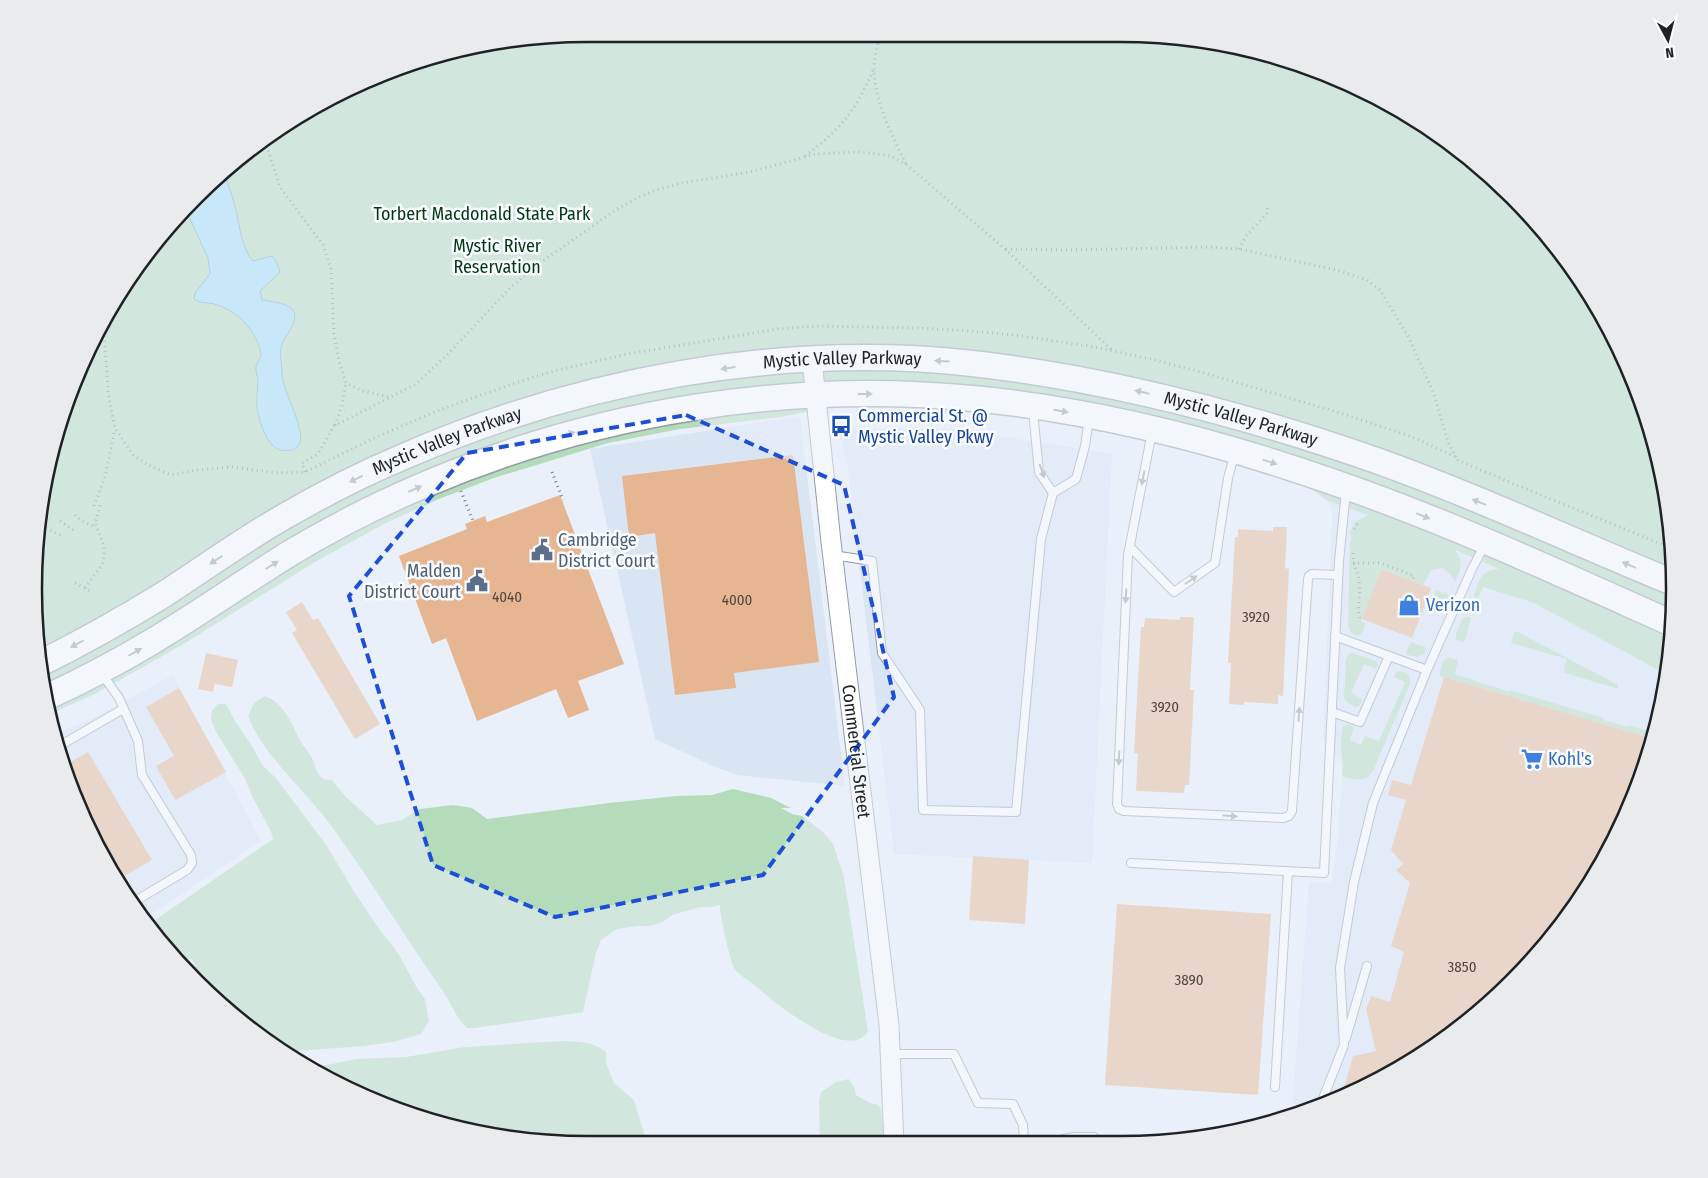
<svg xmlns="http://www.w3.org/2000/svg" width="1708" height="1178" viewBox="0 0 1708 1178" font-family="'Fira Sans Condensed',sans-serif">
	<rect width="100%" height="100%" fill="#e9f0f9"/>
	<g fill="#dae5f4">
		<path d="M800 416 845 786 737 775 713 766 655 739 590 449Z"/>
		<path d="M948 428 1112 454 1092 863 894 854 847 462 838 430Z"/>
		<path d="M1326 500 1371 516 1502 570 1560 598 1667 657 1664 698 1632 802 1581 898 1511 982 1457 1030 1365 1087 1292 1112 1309 882 1331 883 1337 846 1343 765 1323 740 1332 517 1331 508Z"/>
		<path d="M173 675 261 841 145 919 127 898 91 835 57 733 93 718Z"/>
	</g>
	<g fill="#b4dcbb">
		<path d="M589 34H1119L1227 44 1365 91 1457 148 1512 197 1581 281 1632 377 1664 481 1674 589 1666 674 1534 603 1483 587 1478 599H1476L1474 596C1479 580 1481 570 1499 569L1455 550 1461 561 1460 570 1445 605 1439 607 1431 604 1436 590 1449 595 1455 581 1450 574 1443 568 1431 570 1423 585 1381 569 1361 622 1366 624 1361 635C1354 637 1349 631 1348 624L1350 541 1352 540 1350 532 1356 521 1368 515 1326 500 1302 481 1122 432 986 409 844 404 782 417 680 429 608 443 494 478 439 499 384 524 315 562 182 645 93 695 50 714 44 697 34 589 38 517 76 376 108 311 171 223 281 127 376 76 445 53Z"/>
		<path d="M1467 617H1470L1471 618 1465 641 1462 642 1456 639V634L1462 619Z"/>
		<path d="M1516 631 1618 685V688H1615L1565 673 1564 669 1567 659 1511 643 1514 633Z"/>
		<path d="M1411 642 1426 648 1424 654 1417 657 1408 655 1406 652Z"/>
		<path d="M1352 653 1376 661 1378 665 1376 669 1364 664 1351 693 1362 699 1360 705 1356 707 1348 703 1344 699 1346 659 1349 654Z"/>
		<path d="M1447 657 1458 660 1455 674 1509 692 1510 690 1604 718 1603 720 1628 727 1629 725 1653 733 1651 738 1440 676C1439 671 1442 660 1447 657Z"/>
		<path d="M1399 671C1407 672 1411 676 1410 684L1373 771C1365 783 1354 780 1342 776 1344 759 1338 743 1343 726L1348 724 1354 727 1350 740 1361 745 1365 736 1379 741 1405 682 1394 677 1396 672Z"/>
		<path d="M265 696C286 704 292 726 302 744 306 749 310 754 313 760 316 766 315 772 321 777 324 780 328 780 332 780L346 797 377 825 402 820 420 809 453 805 472 808 487 819 609 803 677 796 712 795 733 789 771 798 791 808H781L792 814 802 816 814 825 825 834 833 844 844 877 868 1031C849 1065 772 1000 754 985 748 980 738 974 734 968 730 960 719 913 720 905L713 907H701L672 915 663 922 650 926H637L617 929 601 940 596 953 583 1012 518 1022 474 1028H467C455 1017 450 1000 440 987 403 934 370 879 332 827 306 790 264 758 248 716L254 703Z"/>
		<path d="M218 704H226L235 721 250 743 263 766 276 778 327 846 353 890 377 926 398 953 417 988 425 999 429 1021 421 1034 393 1042 364 1046 283 1052 200 984 197 973 192 959H178L149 924 273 839 271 832 253 798 244 777 216 732 211 720 212 710Z"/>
		<path d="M562 1041C578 1042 593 1041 606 1052V1063L614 1083 634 1100 644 1133 652 1144H589L480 1134 376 1102 312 1068 356 1059 406 1057 465 1047Z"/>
		<path d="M849 1079 855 1089 856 1095 870 1103 878 1105 881 1109 883 1126V1144H820L819 1102 821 1092 836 1082Z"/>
	</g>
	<path fill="#a0def9" stroke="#79a6b9" d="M225 176C229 187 233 198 236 210 240 227 241 247 253 261L272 256 276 261 280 272 260 291 262 300C282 303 306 305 289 332 287 336 283 339 282 344 279 353 282 365 282 375 283 392 309 435 298 446 294 451 287 451 280 450 267 446 259 421 257 408 256 399 258 390 258 381 258 377 255 371 256 366 257 363 260 360 261 356 261 345 253 333 247 325 238 314 222 304 208 303 201 302 200 303 194 299L195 293 210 274 208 258 186 210Z"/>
	<g fill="#e6b693">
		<path d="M793 455 819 662 734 673 736 688 675 695 655 533 629 537 622 476Z"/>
		<path d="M560 495 624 664 578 681 589 710 568 718 556 689 477 721 446 638 432 644 399 556 467 529 465 524 485 516 487 522Z"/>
		<path d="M1273 527H1287L1285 568 1289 569 1283 696 1278 695V704L1244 702V705L1229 704 1231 663H1228L1235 537H1238V529L1273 531Z"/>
		<path d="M1381 569 1431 588 1412 638 1362 619Z"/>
		<path d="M302 602 313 620 318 618 380 724 355 739 292 633 297 630 286 612Z"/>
		<path d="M1180 617H1194L1190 690H1194L1189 785H1185L1184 793 1136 791 1138 753H1134L1141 627H1144L1145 618 1180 620Z"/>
		<path d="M206 653 238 660 232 687 215 684 213 692 198 689Z"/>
		<path d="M1444 677 1651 738 1632 802 1581 898 1511 982 1457 1030 1365 1087 1342 1095 1353 1056 1376 1051 1366 1009 1371 996 1390 1002 1404 952 1391 946 1410 883 1396 870 1403 864 1391 850 1406 800 1388 795 1392 780 1411 785Z"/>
		<path d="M179 688 226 772 175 800 156 766 174 756 146 707Z"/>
		<path d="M88 752 152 860 117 880 91 835 67 764Z"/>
		<path d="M973 856 1029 860 1025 924 969 920Z"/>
		<path d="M1117 904 1271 914 1258 1095 1105 1085Z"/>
	</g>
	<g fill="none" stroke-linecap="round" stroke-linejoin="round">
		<g stroke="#969ca4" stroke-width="10">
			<g id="service">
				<path d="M1033 411 1039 472 1053 493 1076 479 1085 446 1089 418"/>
				<path d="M1152 432 1128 555 1117 804 1119 809 1124 811 1283 818 1289 816 1292 811 1308 579 1309 576 1312 574 1338 575"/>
				<path d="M1130 547 1174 592 1215 563 1228 478 1235 453"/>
				<path d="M833 555 872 561 882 653 920 710 923 810 1016 812 1041 539 1053 493"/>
				<path d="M1335 636 1427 670"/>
				<path d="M102 674 119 698 138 741 142 775 191 855 192 863 187 870 132 903"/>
				<path d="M1332 712 1360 722 1389 656"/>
				<path d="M61 745 123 709"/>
				<path d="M1131 863 1324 873 1339 561 1346 491"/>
				<path d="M1346 1038 1367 966"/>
				<path d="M891 1054H954L978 1103 1013 1104 1023 1125 1024 1144"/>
				<path d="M1275 1087 1288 872"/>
				<path d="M1322 1101 1344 1045 1340 968 1354 882 1373 803 1427 670 1472 569 1484 546"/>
				<path d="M1062 1144 1063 1139 1074 1137H1094L1101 1144"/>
			</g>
		</g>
		<g stroke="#969ca4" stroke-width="21">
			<g id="tertiary">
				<path id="s1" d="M812 360 831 542 889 1025 894 1144"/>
			</g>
		</g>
		<g stroke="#969ca4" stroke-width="28">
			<g id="trunk">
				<path id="s2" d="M41 663C83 642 124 619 163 595 202 570 240 542 280 519 321 495 362 474 405 456 580 380 778 343 968 363 1107 378 1243 414 1375 460 1476 496 1574 542 1674 583"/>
				<path d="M45 698C82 681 118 662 153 641 200 613 245 581 292 552 334 527 379 504 424 485 598 411 790 380 978 399 1098 411 1219 442 1333 482 1449 522 1559 573 1671 623"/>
			</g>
		</g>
		<g stroke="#7b8086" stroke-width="3" stroke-dasharray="1 4" stroke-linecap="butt">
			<path d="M880 34C878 45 874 57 874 68 874 100 892 136 906 164"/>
			<path d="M265 141 280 187 323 245 331 269 334 334 339 361 346 383 363 391 389 397"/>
			<path d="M805 156C841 129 856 111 874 68"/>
			<path d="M1006 249 1067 250 1208 247 1239 249 1337 270 1367 280 1380 290 1408 336 1434 394 1448 442 1456 457"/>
			<path d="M1239 249 1246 236 1267 213 1268 205"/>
			<path d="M103 321 109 399 115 428 133 455 148 465 171 475 198 470 232 467 276 473 305 472 374 438 442 409 518 382 554 371 627 354 778 329 815 326 918 328 971 331 1014 335 1089 346 1151 359 1208 374 1337 412 1410 436 1456 457 1458 460C1528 491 1600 518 1670 548"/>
			<path d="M335 425 342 406 346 383"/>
			<path d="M305 472 302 463 318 454 334 426 416 384 447 355 511 287 537 265 617 209 637 198 656 190 682 183 750 172 816 154 857 152 878 154 891 156 907 165 1005 249 1113 351"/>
			<path d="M552 472 563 500"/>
			<path d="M461 491 473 521"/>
			<path d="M94 506 105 477 115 429"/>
			<path d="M75 515 82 521 96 527"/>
			<path d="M60 521 76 532"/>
			<path d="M46 528 64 537"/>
			<path d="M1354 529 1358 522"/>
			<path d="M1353 553C1353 566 1357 569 1359 580 1362 593 1355 610 1361 620"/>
			<path d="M1353 563H1380L1414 576 1412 581"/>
			<path d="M75 583 90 591"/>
			<path d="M85 588 102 565 104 555V546L95 523 101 503"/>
		</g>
		<use href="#service" stroke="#fff" stroke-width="8"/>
		<use href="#tertiary" stroke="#fff" stroke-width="19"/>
		<use href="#trunk" stroke="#fff" stroke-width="25"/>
	</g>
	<defs><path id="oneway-solid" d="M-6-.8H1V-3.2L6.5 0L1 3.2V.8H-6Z" transform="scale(1.25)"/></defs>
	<g fill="#9a9c9d">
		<use href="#oneway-solid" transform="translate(942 361) rotate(-177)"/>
		<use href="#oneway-solid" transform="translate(728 368) rotate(172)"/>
		<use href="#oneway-solid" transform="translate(1142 392) rotate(-167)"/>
		<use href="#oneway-solid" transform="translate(865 394)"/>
		<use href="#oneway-solid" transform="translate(1061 411) rotate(10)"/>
		<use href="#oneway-solid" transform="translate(568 434) rotate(-15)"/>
		<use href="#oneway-solid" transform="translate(1270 462) rotate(17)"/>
		<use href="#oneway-solid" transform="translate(1042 471) rotate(71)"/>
		<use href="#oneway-solid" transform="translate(1143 478) rotate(101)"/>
		<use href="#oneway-solid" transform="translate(356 479) rotate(154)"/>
		<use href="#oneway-solid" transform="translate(415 489) rotate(-23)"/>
		<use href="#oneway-solid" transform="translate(1479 502) rotate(-158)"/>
		<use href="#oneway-solid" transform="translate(1423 516) rotate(22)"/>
		<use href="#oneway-solid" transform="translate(216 560) rotate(147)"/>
		<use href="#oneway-solid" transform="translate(272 565) rotate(-32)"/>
		<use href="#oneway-solid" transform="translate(1629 565) rotate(-157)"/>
		<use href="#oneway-solid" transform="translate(1191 580) rotate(-35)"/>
		<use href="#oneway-solid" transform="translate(1126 596) rotate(93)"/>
		<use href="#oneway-solid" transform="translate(77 644) rotate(152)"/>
		<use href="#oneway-solid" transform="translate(135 652) rotate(-30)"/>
		<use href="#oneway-solid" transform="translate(1299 714) rotate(-86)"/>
		<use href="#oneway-solid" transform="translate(1119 758) rotate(93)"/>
		<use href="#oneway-solid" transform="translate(1230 816) rotate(3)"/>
	</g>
	<path d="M0 0H1708V1178H0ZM686 415 844 485 894 697 763 875 555 917 433 865 349 596 467 453Z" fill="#e9f0f9" fill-opacity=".55" fill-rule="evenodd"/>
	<path fill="none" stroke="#1d4ed8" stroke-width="4" stroke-dasharray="10 6" stroke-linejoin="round" d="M686 415 844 485 894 697 763 875 555 917 433 865 349 596 467 453Z"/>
	<defs>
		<g id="bus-bare" transform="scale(1.725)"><path d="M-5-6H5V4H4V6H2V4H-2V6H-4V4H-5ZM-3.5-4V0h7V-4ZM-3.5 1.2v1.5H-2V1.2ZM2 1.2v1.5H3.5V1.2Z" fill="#1a4fb4" stroke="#fbfdfe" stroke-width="2.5" paint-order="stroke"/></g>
		<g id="civic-bare" transform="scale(1.725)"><path d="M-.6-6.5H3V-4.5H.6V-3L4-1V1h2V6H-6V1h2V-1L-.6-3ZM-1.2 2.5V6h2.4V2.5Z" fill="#5c6f8a" stroke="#fbfdfe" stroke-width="2.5" paint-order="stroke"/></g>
		<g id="shop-bare" transform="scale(1.725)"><path d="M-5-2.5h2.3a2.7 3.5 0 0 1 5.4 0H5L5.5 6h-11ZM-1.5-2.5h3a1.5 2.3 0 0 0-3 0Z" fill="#3f7fe0" stroke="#fbfdfe" stroke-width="2.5" paint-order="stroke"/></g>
		<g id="supermarket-bare" transform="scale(1.725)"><path d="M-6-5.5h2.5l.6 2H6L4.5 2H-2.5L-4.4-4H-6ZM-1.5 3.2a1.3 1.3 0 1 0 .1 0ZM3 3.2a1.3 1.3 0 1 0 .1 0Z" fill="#3f7fe0" stroke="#fbfdfe" stroke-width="2.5" paint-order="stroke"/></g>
	</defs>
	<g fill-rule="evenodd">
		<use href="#bus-bare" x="841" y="426"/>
		<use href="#civic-bare" x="542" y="550"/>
		<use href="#civic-bare" x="477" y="581"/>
		<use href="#shop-bare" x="1409" y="605"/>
		<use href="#supermarket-bare" x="1532" y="759"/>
	</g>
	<g text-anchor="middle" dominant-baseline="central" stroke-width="5" stroke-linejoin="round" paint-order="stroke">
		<g font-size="15" fill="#514740">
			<text x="507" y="597">4040</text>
			<text x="737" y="600">4000</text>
			<text x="1256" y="617">3920</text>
			<text x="1165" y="707">3920</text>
			<text x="1462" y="967">3850</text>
			<text x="1189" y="980">3890</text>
		</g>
		<g font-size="18" fill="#013814" stroke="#fbfdfe">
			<text x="482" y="214">Torbert Macdonald State Park</text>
			<text x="497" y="246">Mystic River<tspan x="497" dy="21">Reservation</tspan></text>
		</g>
		<g font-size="18" fill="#1f2225" stroke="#fbfdfe">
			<text stroke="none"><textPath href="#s2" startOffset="870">Mystic Valley Parkway</textPath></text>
			<text stroke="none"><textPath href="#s2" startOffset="1275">Mystic Valley Parkway</textPath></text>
			<text stroke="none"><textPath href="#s2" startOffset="464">Mystic Valley Parkway</textPath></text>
			<text stroke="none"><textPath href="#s1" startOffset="394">Commercial Street</textPath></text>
		</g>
		<g font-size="18" fill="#164399" stroke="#fbfdfe" text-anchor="start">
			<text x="858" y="416">Commercial St. @<tspan x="858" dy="21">Mystic Valley Pkwy</tspan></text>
		</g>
		<g font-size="18" fill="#4e5e75" stroke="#fbfdfe" text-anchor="start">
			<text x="558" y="540">Cambridge<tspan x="558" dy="21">District Court</tspan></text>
			<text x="461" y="571" text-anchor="end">Malden<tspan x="461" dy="21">District Court</tspan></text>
		</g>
		<g font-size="18" fill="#366cbe" stroke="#fbfdfe" text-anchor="start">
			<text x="1426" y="605">Verizon</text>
			<text x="1548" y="759">Kohl's</text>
		</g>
	</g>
	<path d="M0 0H1708V1178H0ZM588 42H1120A546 546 0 0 1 1666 588V590A546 546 0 0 1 1120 1136H588A546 546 0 0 1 42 590V588A546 546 0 0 1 588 42Z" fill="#e9ebed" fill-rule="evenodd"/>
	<path fill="none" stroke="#1f2225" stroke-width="2.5" d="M588 42H1120A546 546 0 0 1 1666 588V590A546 546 0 0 1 1120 1136H588A546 546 0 0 1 42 590V588A546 546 0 0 1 588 42Z"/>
	<g transform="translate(1668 40) rotate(173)" stroke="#fbfdfe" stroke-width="4" paint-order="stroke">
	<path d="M0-4L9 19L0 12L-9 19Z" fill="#1f2225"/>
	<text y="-8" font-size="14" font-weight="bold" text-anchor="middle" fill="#1f2225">N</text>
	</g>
</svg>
